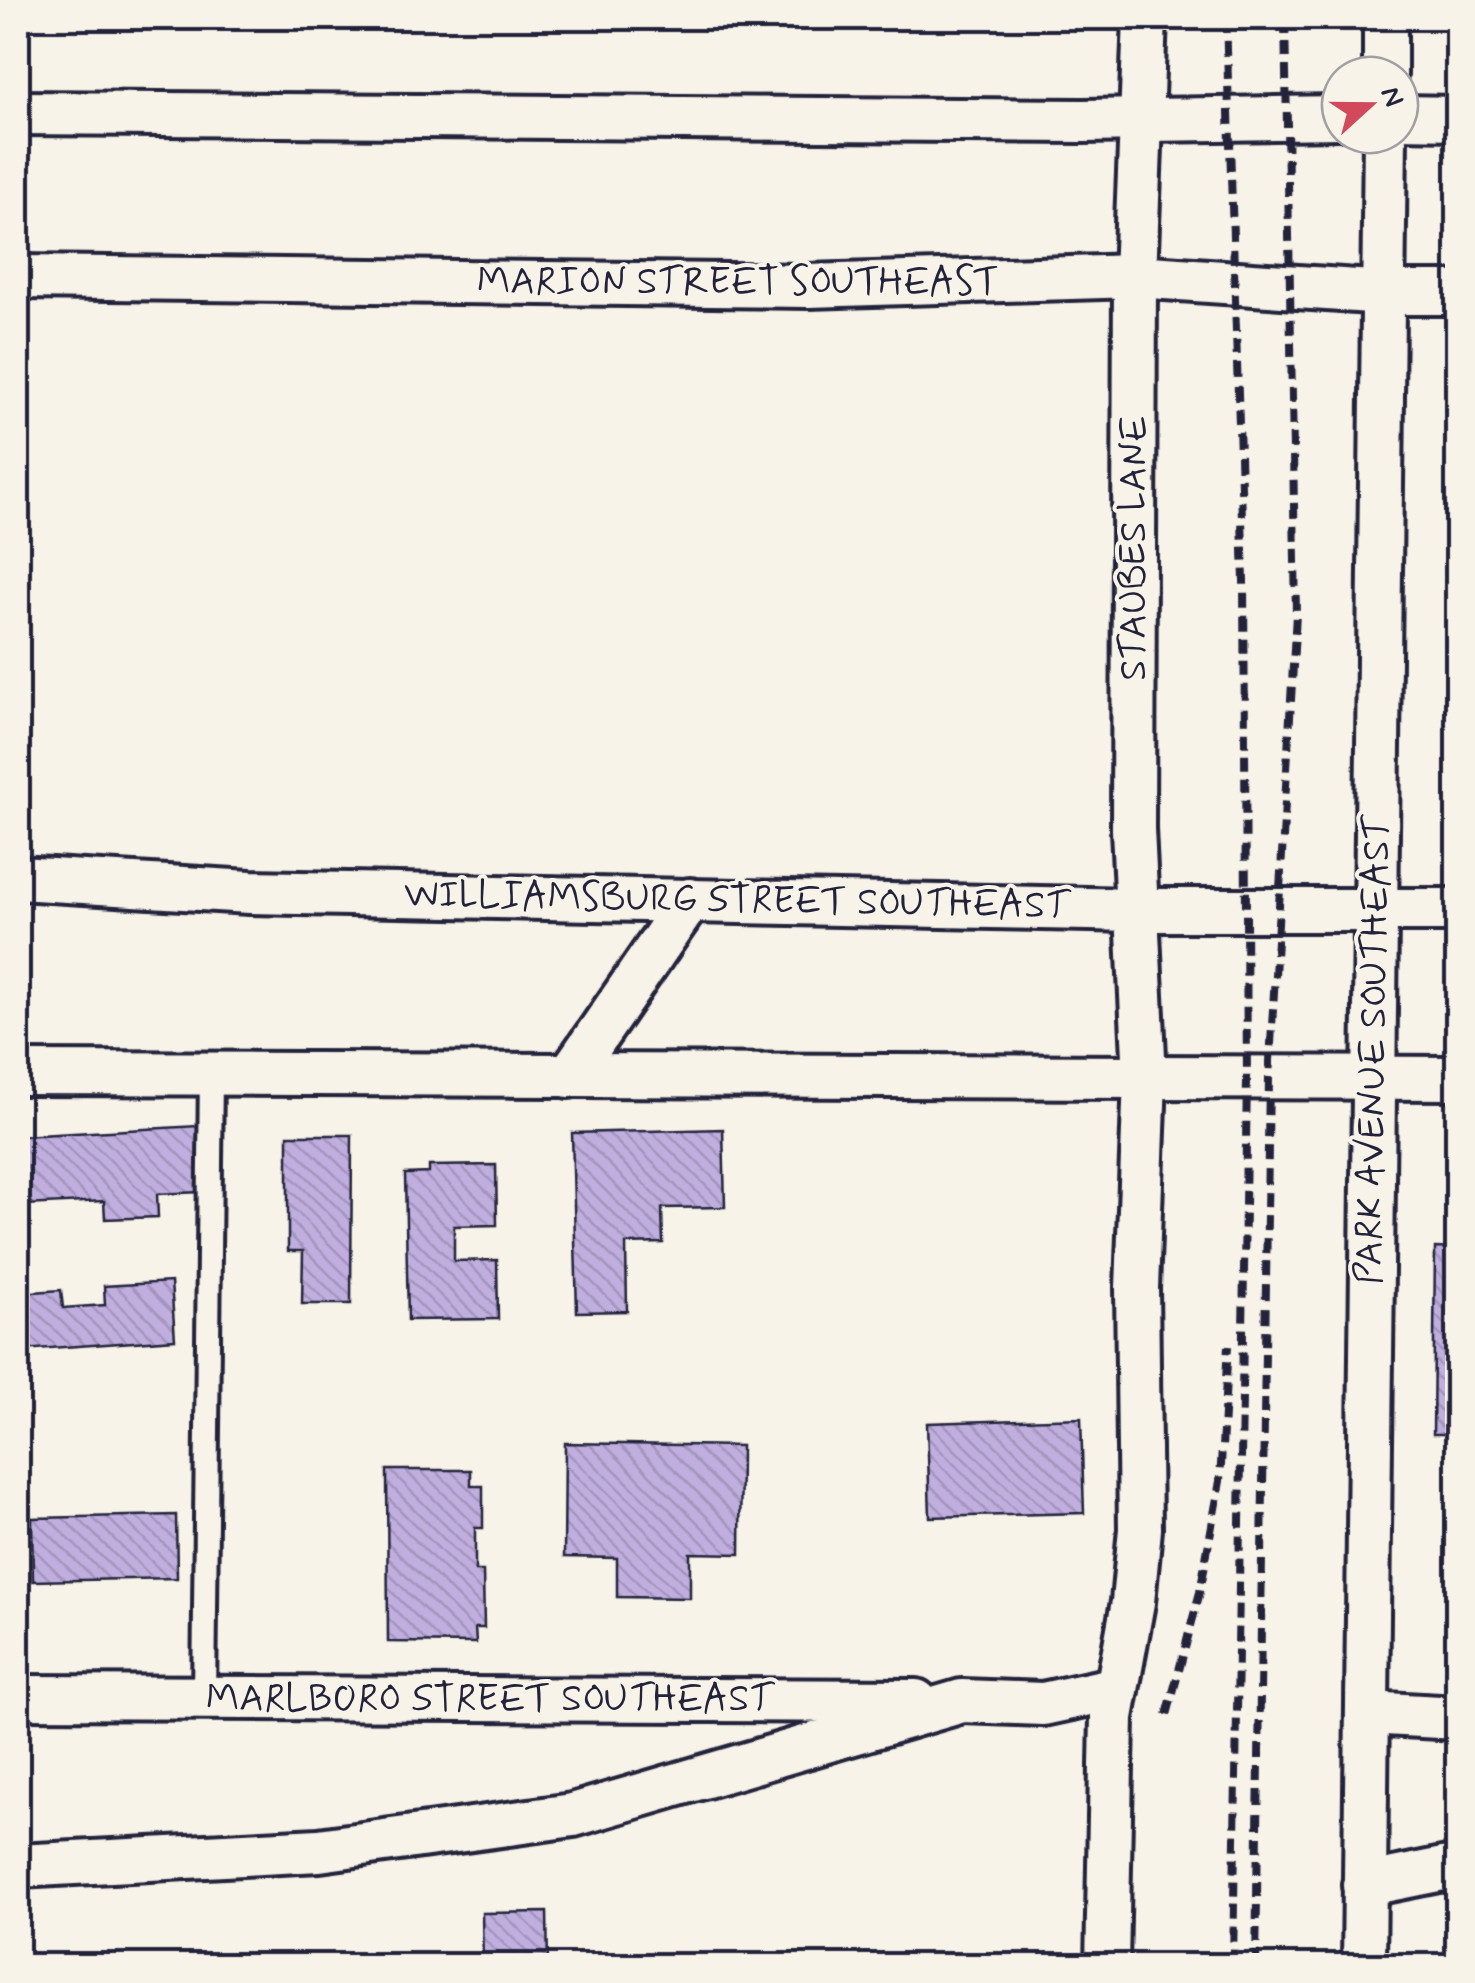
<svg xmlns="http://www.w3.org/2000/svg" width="1475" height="1983" viewBox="0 0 1475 1983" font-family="Mynerve,sans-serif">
	<defs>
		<pattern id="building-back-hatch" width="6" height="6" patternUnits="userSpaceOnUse" patternTransform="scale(2.5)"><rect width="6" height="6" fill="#bfaede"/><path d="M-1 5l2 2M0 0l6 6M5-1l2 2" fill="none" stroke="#a495bf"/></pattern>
	</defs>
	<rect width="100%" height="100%" fill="#f7f3e8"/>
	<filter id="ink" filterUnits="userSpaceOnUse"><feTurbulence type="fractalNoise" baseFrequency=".01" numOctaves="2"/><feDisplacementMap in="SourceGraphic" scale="20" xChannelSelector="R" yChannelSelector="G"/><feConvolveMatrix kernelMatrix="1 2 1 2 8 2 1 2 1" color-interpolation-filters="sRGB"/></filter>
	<g filter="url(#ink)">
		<g fill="url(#building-back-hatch)" stroke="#22223b" stroke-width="2.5">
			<path d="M198 1126 201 1192 157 1194 158 1217 105 1219 104 1201 25 1205 21 1136Z"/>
			<path d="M723 1129 725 1207 662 1208 663 1243 626 1244 627 1311 577 1312 572 1133Z"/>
			<path d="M288 1135H352L351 1304H302L303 1251H288Z"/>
			<path d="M496 1165 497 1225 454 1226V1261L497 1260 498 1319 408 1320 405 1174 429 1173V1166Z"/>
			<path d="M1435 1248 1458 1249V1434H1433Z"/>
			<path d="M171 1282 175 1339 23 1350 19 1293 61 1290 63 1308 105 1305 104 1286Z"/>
			<path d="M1081 1418 1084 1513 930 1517 927 1423Z"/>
			<path d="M565 1443 741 1446 740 1554 690 1553V1598L617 1597V1558L564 1557Z"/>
			<path d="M387 1470H471V1486H483V1528H475V1571H483L484 1628H475L476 1643 388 1642Z"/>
			<path d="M176 1515 177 1578 33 1581 32 1518Z"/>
			<path d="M547 1912 548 1966H483L482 1913Z"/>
		</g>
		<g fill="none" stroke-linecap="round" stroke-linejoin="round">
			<g stroke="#22223b" stroke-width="30">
				<path id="lane" d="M204 1698 211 1074"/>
			</g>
			<g stroke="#22223b" stroke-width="50">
				<g id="street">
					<path d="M1385 75V18"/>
					<path d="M18 113 1083 121 1340 117"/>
					<path d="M1400 117 1458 118"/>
					<path d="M18 277 808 286 1135 276 1386 293H1458"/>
					<path d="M18 878 250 892 1136 910H1458"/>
					<path d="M18 1073 1458 1078"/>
					<path d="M569 1076 690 900"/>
					<path d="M18 1697 916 1701"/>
					<path d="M1367 1713 1458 1718"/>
					<path d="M18 1866 319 1850 573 1815 962 1701 1043 1704 1117 1688"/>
					<path d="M1364 1885 1458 1866"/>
					<path d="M1107 1966 1112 1717 1133 1602 1140 1529 1137 1288 1145 1078 1133 829 1135 276 1145 18"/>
					<path d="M1364 1966 1385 135"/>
				</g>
			</g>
			<use href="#lane" stroke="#f7f3e8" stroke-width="22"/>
			<use href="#street" stroke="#f7f3e8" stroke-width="42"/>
			<g stroke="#22223b" stroke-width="8" stroke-dasharray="15 8" stroke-linecap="butt">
				<path d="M1226 18 1244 581 1247 1079 1233 1966"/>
				<path d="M1167 1715 1200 1592 1220 1481 1228 1346"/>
				<path d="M1256 1966 1269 1078 1296 614 1285 18"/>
			</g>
		</g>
	</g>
	<g text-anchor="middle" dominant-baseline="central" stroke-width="8" stroke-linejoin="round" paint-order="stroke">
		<g font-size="38" fill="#22223b" stroke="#f7f3e8">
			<text x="738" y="282">MARION STREET SOUTHEAST</text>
			<text transform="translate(1134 548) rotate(-90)">STAUBES LANE</text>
			<text transform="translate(737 901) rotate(1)">WILLIAMSBURG STREET SOUTHEAST</text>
			<text transform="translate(1374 1050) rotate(-89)">PARK AVENUE SOUTHEAST</text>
			<text x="490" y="1699">MARLBORO STREET SOUTHEAST</text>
		</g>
	</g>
	<rect width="1475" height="1983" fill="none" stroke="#f7f3e8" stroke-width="60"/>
	<rect x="30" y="30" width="1415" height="1923" fill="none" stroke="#22223b" stroke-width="4" filter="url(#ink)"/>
	<g transform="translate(1370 105) rotate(69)"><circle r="48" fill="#f7f3e8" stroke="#a29fa3" stroke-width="2.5"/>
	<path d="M0-8L18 38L0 25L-18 38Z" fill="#d1495b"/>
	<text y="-15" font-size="28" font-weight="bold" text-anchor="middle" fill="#22223b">N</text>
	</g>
</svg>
